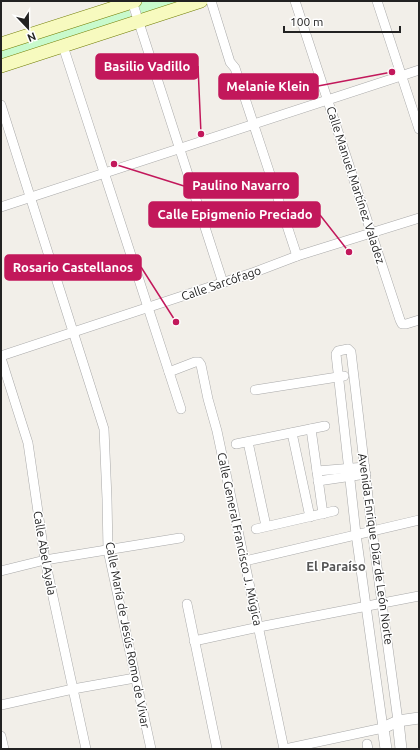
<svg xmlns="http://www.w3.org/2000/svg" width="420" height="750" viewBox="0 0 420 750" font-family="Ubuntu,sans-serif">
	<rect width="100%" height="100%" fill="#f2efe9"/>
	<g fill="#c8facc">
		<path d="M137 1H190L142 16Z"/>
		<path d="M128 7 131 16 128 21 1 62V44Z"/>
	</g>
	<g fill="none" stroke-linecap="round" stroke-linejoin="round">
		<g stroke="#a9a9a9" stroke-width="10">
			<g id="minor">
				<path d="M132 1 223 283"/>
				<path d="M211 1 230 62 235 68 297 256"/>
				<path d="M295 1 400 320 402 324H406L419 320"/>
				<path d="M377 1 419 129"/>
				<path d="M63 46 181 409"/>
				<path d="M1 105 104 429 107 499 108 550 151 749"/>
				<path d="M1 207 419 70"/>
				<path d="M1 356 255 272 297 256 419 218"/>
				<path d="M1 358 28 443 45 560 86 749"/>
				<path d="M169 372 195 362H199L201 365 208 399 217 431 284 749"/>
				<path d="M255 390 344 376"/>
				<path d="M311 429 323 514"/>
				<path d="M292 433 310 517"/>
				<path d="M248 442 266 526"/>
				<path d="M236 444 325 426"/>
				<path d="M317 471 365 467"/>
				<path d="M318 481 366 474"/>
				<path d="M256 529 334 511"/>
				<path d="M245 561 419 520"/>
				<path d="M1 571 45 560 180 538"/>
				<path d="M187 604 217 749"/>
				<path d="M194 641 259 627 419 596"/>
				<path d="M1 705 73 689 135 678"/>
				<path d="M1 736 4 749"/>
				<path d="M367 744 368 749"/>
				<path d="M285 749 383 728 356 534 336 354 338 351 348 349 351 352 372 530 398 721"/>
			</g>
		</g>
		<g stroke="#a9a9a9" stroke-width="12">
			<g id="tertiary">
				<path d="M398 721 401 749"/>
				<path d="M386 749 383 728 398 721 419 718"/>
			</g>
		</g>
		<g stroke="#707d05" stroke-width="14">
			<g id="secondary">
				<path d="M1 44 135 1"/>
				<path d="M1 66 201 1"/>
			</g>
		</g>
		<use href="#minor" stroke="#fff" stroke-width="9"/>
		<use href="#tertiary" stroke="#fff" stroke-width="11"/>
		<use href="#secondary" stroke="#f7fabf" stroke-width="13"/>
	</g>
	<g text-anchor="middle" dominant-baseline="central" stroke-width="3" stroke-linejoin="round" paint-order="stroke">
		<g font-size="12" fill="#222" stroke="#fff">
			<text transform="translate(356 185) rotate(72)">Calle Manuel Martínez Valadez</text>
			<text transform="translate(221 283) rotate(-19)">Calle Sarcófago</text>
			<text transform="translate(240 539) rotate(78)">Calle General Francisco J. Múgica</text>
			<text transform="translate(376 549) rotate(82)">Avenida Enrique Díaz de León Norte</text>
			<text transform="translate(45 553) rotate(80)">Calle Abel Ayala</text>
			<text transform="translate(128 635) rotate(79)">Calle María de Jesús Romo de Vivar</text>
		</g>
		<g font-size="13" font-weight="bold" fill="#555" stroke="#fff">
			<text x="336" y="566">El Paraíso</text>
		</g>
	</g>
	<path fill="none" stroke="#c2185b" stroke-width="1.5" d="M201 134L198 66M392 72L318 86M114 164L184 186M349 252L320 215M176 322L141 267"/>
	<g fill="#c2185b" stroke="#fff" stroke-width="1.5">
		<circle cx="201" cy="134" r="4"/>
		<circle cx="392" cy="72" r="4"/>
		<circle cx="114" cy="164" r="4"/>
		<circle cx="349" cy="252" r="4"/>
		<circle cx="176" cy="322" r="4"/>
	</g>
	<g fill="#c2185b" stroke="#c2185b" stroke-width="1.5">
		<rect x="96" y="54" width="102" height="25" rx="4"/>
		<rect x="219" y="74" width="99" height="25" rx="4"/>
		<rect x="184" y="173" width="114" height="25" rx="4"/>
		<rect x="149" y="202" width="171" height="25" rx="4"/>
		<rect x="5" y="255" width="136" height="25" rx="4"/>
	</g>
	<g font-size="13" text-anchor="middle" font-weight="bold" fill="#fff">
		<text x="147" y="71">Basilio Vadillo</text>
		<text x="268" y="91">Melanie Klein</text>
		<text x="241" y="190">Paulino Navarro</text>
		<text x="235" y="219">Calle Epigmenio Preciado</text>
		<text x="73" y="272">Rosario Castellanos</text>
	</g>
	<rect width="420" height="750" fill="none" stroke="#222222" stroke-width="4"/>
	<g transform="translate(28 28) rotate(158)" stroke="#ffffff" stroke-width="3" paint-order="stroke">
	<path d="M0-3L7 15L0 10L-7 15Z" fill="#222222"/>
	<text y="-6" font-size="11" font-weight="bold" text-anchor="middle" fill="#222222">N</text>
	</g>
	<path d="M284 26v6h116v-6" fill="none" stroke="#222222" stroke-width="2"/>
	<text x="290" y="26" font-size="12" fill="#222222" stroke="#ffffff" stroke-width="3" paint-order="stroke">100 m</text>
</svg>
